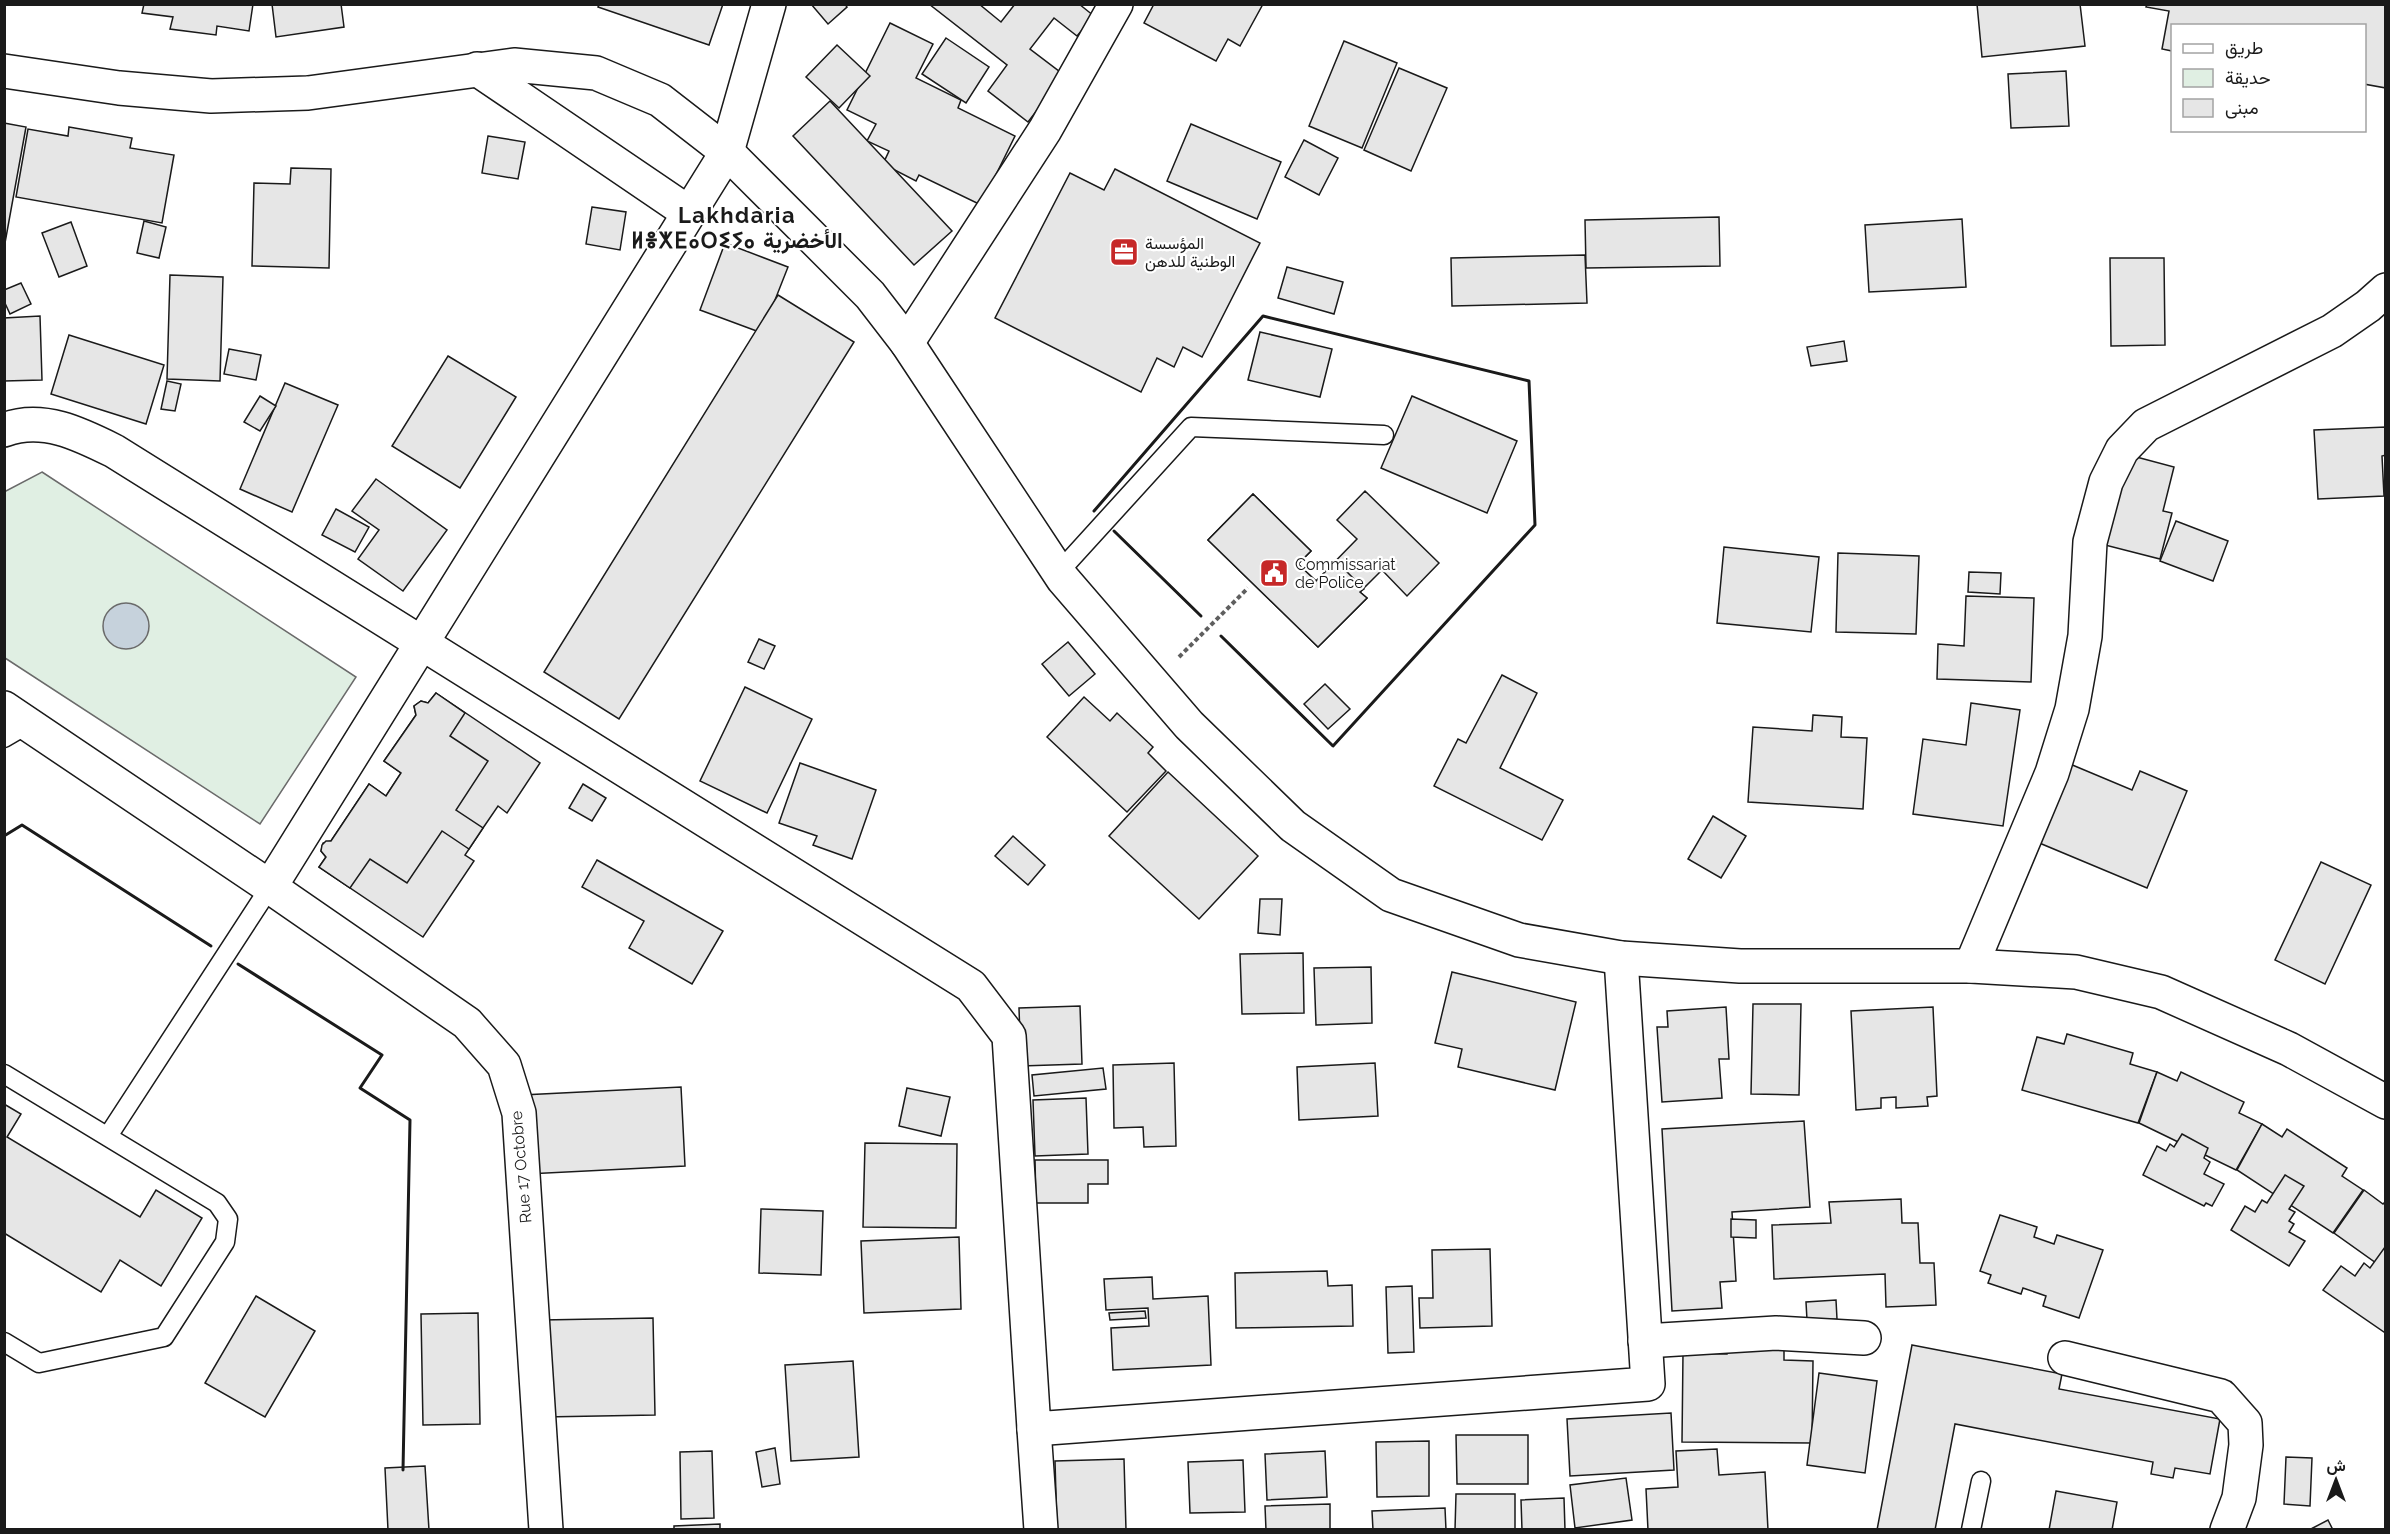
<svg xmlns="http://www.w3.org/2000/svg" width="2390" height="1534" viewBox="0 0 2390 1534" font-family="Raleway,Vazirmatn,'Noto Sans Tifinagh',sans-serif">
	<rect width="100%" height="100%" fill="#fff"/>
	<path fill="#e0efe3" stroke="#6a6a6a" stroke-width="1.5" d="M42 472 356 677 260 824 5 658 4 492Z"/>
	<circle fill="#c6d2dc" stroke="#6a6a6a" stroke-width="1.5" cx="126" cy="626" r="23"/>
	<g fill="#e6e6e6" stroke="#1a1a1a" stroke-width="1.5">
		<path d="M144 4H253L249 31 217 26 216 35 170 29 173 17 142 13Z"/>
		<path d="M272 4H341L344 27 276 37Z"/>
		<path d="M599 4H723L709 45 598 7Z"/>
		<path d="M811 4H845L847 7 828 24Z"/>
		<path d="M929 4H979L1001 22 1015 4H1079L1094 16 1077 36 1054 18 1030 49 1064 75 1028 122 988 91 1007 65Z"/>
		<path d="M1154 4H1263L1240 46 1228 39 1216 61 1144 23Z"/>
		<path d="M1977 4H2080L2085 46 1982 57Z"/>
		<path d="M2147 4H2386V88L2364 84V26H2172V51L2162 49 2169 11 2146 7Z"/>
		<path d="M890 23 933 44 916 78 961 100 958 108 1015 136 981 205 919 175 916 181 883 164 889 151 867 141 876 124 847 110Z"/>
		<path d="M946 38 989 67 966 103 922 74Z"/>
		<path d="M1344 41 1397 63 1362 148 1309 126Z"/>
		<path d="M837 45 870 76 839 108 806 77Z"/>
		<path d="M1399 68 1447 88 1411 171 1364 150Z"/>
		<path d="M2066 71 2069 126 2011 128 2008 74Z"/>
		<path d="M830 101 952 231 914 265 793 136Z"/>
		<path d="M4 123 26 127 5 243H4Z"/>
		<path d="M1191 124 1281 162 1257 219 1167 181Z"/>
		<path d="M69 127 132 138 130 148 174 155 162 223 16 197 28 129 68 136Z"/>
		<path d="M488 136 525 142 518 179 482 173Z"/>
		<path d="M1304 140 1338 158 1319 195 1285 177Z"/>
		<path d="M291 168 331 169 329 268 252 266 254 183 290 184Z"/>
		<path d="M1115 169 1260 243 1202 357 1183 347 1174 367 1157 358 1141 392 995 318 1070 173 1104 190Z"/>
		<path d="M592 207 626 212 620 250 586 244Z"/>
		<path d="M1719 217 1720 266 1586 268 1585 220Z"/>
		<path d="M1962 219 1966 287 1869 292 1865 225Z"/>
		<path d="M144 221 166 227 159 258 137 253Z"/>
		<path d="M71 222 87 266 59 277 42 233Z"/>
		<path d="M725 243 788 267 762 333 700 310Z"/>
		<path d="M1585 255 1587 303 1452 306 1451 258Z"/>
		<path d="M2110 258H2164L2165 345 2111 346Z"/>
		<path d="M1287 267 1343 282 1334 314 1278 298Z"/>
		<path d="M170 275 223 277 220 381 167 379Z"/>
		<path d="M21 283 31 304 10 314 4 301V290Z"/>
		<path d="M778 295 854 342 619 719 544 672Z"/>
		<path d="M40 316 42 380 4 381V318Z"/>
		<path d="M1260 332 1332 349 1320 397 1248 380Z"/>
		<path d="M69 335 164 365 146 424 51 394Z"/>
		<path d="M1844 341 1847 361 1811 366 1807 347Z"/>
		<path d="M229 349 261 355 256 380 224 374Z"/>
		<path d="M448 356 516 397 460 488 392 446Z"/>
		<path d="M167 381 181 384 175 411 161 409Z"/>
		<path d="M285 383 338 405 292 512 240 489Z"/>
		<path d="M260 396 276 406 260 431 244 422Z"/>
		<path d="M1412 396 1517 441 1487 513 1381 468Z"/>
		<path d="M2386 427V455L2382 456 2384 496 2318 499 2314 430Z"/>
		<path d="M2129 455 2174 467 2163 511 2172 513 2160 559 2105 545Z"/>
		<path d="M376 479 447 530 403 591 358 559 379 530 352 511Z"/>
		<path d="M1365 491 1439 563 1407 596 1382 570 1360 592 1367 598 1318 647 1208 540 1253 494 1311 551 1298 564 1316 581 1357 539 1337 520Z"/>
		<path d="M1253 494 1311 551 1298 564 1316 581 1336 561 1364 589 1360 592 1367 598 1318 647 1208 540Z"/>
		<path d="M336 509 369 527 355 552 322 535Z"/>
		<path d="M2176 521 2228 541 2213 581 2160 561Z"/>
		<path d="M1724 547 1819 557 1811 632 1717 623Z"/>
		<path d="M1838 553 1919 556 1916 634 1836 632Z"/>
		<path d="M1969 572 2001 573 2000 594 1968 592Z"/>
		<path d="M1966 596 2034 598 2031 682 1937 679 1938 644 1964 646Z"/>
		<path d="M759 639 775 646 764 669 748 662Z"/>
		<path d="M1068 642 1095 674 1069 696 1042 664Z"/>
		<path d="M1502 675 1537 693 1500 768 1563 800 1542 840 1434 786 1458 739 1466 743Z"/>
		<path d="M1325 684 1350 709 1328 729 1304 704Z"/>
		<path d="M745 687 812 719 767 813 700 781Z"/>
		<path d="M436 693 540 763 507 813 498 806 483 828 465 855 474 861 423 937 319 867 326 857 321 851 323 843 331 841 369 784 386 796 401 773 384 761 416 715 414 706 421 701 428 703Z"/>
		<path d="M436 693 465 713 450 736 488 761 456 810 483 828 469 849 442 831 407 883 370 859 350 888 319 867 326 857 321 851 322 845 326 841H331L369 784 386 796 401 773 384 761 416 715 414 706 421 701 428 703Z"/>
		<path d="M1084 697 1110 721 1117 713 1153 747 1148 753 1166 771 1127 812 1047 737Z"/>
		<path d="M1971 703 2020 710 2003 826 1913 814 1923 739 1966 745Z"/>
		<path d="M1813 715 1842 717 1841 737 1867 738 1863 809 1748 802 1753 727 1812 731Z"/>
		<path d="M800 763 876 790 852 859 813 845 817 836 779 823Z"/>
		<path d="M2070 764 2132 790 2140 771 2187 791 2147 888 2037 842Z"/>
		<path d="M1168 772 1258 856 1199 919 1109 836Z"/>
		<path d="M583 784 606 798 592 821 569 808Z"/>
		<path d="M1713 816 1746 836 1721 878 1688 859Z"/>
		<path d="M1013 836 1045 865 1028 885 995 856Z"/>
		<path d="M597 860 723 931 692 984 629 948 644 921 582 887Z"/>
		<path d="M2321 862 2371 885 2325 984 2275 960Z"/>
		<path d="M1260 899H1282L1280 935 1258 933Z"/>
		<path d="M1303 953 1304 1013 1242 1014 1240 954Z"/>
		<path d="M1371 967 1372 1023 1316 1025 1314 968Z"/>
		<path d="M1452 972 1576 1002 1555 1090 1458 1067 1462 1049 1435 1043Z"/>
		<path d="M1753 1004H1801L1799 1095 1751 1094Z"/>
		<path d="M1080 1006 1082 1064 1021 1066 1019 1008Z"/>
		<path d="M1726 1007 1729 1059H1719L1722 1098 1662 1102 1657 1027H1668L1667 1011Z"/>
		<path d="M1933 1007 1937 1096 1927 1097 1928 1106 1896 1108V1097L1881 1098V1108L1856 1110 1851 1011Z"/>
		<path d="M2067 1034 2133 1053 2130 1064 2157 1072 2138 1123 2022 1090 2037 1037 2064 1044Z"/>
		<path d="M1174 1063 1176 1146 1144 1147 1143 1127 1114 1128 1113 1065Z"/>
		<path d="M1375 1063 1378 1116 1299 1120 1297 1067Z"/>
		<path d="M1103 1068 1106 1089 1034 1096 1032 1075Z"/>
		<path d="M2157 1072 2177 1081 2181 1072 2244 1102 2239 1113 2262 1124 2236 1170 2139 1123Z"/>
		<path d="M681 1087 685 1166 527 1174 522 1095Z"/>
		<path d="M907 1088 950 1097 941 1136 899 1126Z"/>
		<path d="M1086 1098 1088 1154 1035 1156 1033 1100Z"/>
		<path d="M4 1104 21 1114 7 1137 140 1217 156 1190 202 1218 161 1286 120 1260 101 1292 4 1233Z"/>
		<path d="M1804 1121 1810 1207 1732 1212 1736 1281 1720 1282 1722 1308 1672 1311 1662 1129Z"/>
		<path d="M2262 1124 2282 1137 2287 1129 2347 1168 2342 1176 2363 1190 2333 1233 2237 1170Z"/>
		<path d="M2182 1134 2208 1148 2204 1158 2210 1162 2204 1174 2224 1184 2212 1206 2206 1203 2204 1206 2143 1175 2157 1146 2166 1151 2170 1144 2174 1147Z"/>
		<path d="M865 1143 957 1144 956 1228 863 1227Z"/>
		<path d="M1035 1160H1108V1184H1088V1203H1036Z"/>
		<path d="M2285 1175 2304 1186 2289 1209 2295 1212 2289 1221 2294 1224 2289 1232 2305 1241 2289 1266 2231 1230 2245 1206 2255 1212 2262 1200 2267 1203Z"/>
		<path d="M2364 1190 2383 1204 2386 1201V1270L2334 1233Z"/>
		<path d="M1901 1199 1902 1223H1918L1920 1263H1934L1936 1305 1886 1307 1885 1274 1774 1279 1772 1225 1831 1223 1829 1202Z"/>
		<path d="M761 1209 823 1211 821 1275 759 1273Z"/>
		<path d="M2000 1215 2037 1227 2034 1237 2054 1244 2057 1235 2103 1250 2079 1318 2043 1306 2046 1296 2023 1288 2021 1294 1988 1283 1991 1275 1980 1271Z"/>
		<path d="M1731 1219 1756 1220V1238L1731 1237Z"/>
		<path d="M959 1237 961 1309 864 1313 861 1241Z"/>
		<path d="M2385 1247 2386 1330 2384 1332 2323 1290 2341 1266 2355 1276 2364 1263 2370 1268Z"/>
		<path d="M1490 1249 1492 1326 1420 1328 1419 1298H1433L1432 1250Z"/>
		<path d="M1327 1271 1328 1286 1352 1285 1353 1326 1236 1328 1235 1273Z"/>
		<path d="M1152 1277 1153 1299 1208 1296 1211 1365 1113 1370 1111 1328 1149 1326 1148 1308 1106 1310 1104 1279Z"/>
		<path d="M1412 1286 1414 1352 1388 1353 1386 1287Z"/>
		<path d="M256 1296 315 1331 265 1417 205 1383Z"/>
		<path d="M1836 1300 1837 1319 1807 1320 1806 1302Z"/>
		<path d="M1145 1311 1146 1318 1110 1320 1109 1313Z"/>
		<path d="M478 1313 480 1424 423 1425 421 1314Z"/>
		<path d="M653 1318 655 1415 543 1417 542 1320Z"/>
		<path d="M1912 1345 2062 1374 2059 1389 2220 1419 2210 1474 2175 1468 2173 1478 2151 1474 2153 1462 1955 1424 1935 1530H1877Z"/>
		<path d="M1727 1350H1784V1360L1813 1361 1812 1443 1682 1442 1683 1353 1727 1354Z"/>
		<path d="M853 1361 859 1457 791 1461 785 1365Z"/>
		<path d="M1819 1373 1877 1381 1865 1473 1807 1465Z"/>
		<path d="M1671 1413 1674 1470 1570 1476 1567 1419Z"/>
		<path d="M1456 1435H1528V1484H1457Z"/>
		<path d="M1429 1441V1496L1377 1497 1376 1442Z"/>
		<path d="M775 1448 780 1484 762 1487 756 1452Z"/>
		<path d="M1717 1449 1719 1475 1765 1472 1768 1530H1648L1646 1489 1678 1487 1676 1451Z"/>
		<path d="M712 1451 714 1518 681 1519 680 1452Z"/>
		<path d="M1325 1451 1327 1497 1267 1500 1265 1454Z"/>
		<path d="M2286 1457 2312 1458 2310 1506 2284 1504Z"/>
		<path d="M1124 1459 1126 1530H1057L1055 1461Z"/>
		<path d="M1243 1460 1245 1512 1190 1513 1188 1462Z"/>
		<path d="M425 1466 429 1530H388L385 1468Z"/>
		<path d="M1626 1478 1632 1520 1575 1528 1570 1485Z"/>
		<path d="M2056 1491 2117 1502 2112 1530H2049Z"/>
		<path d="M1456 1494H1515V1530H1455Z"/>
		<path d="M1564 1498 1565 1530H1522L1521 1500Z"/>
		<path d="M1330 1504V1530H1266L1265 1506Z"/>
		<path d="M1445 1508 1446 1530H1373L1372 1511Z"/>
		<path d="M2328 1520 2333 1530H2309Z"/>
		<path d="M720 1524V1530H674V1526Z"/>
	</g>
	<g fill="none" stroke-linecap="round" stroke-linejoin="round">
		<g stroke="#1a1a1a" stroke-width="21">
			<g id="service">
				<path d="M1059 572 1191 427 1384 435"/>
				<path d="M4 738 28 724"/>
				<path d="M4 1074 217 1203 228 1219 225 1242 164 1337 39 1363 4 1342"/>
				<path d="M108 1136 270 887"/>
				<path d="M1971 1530 1981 1481"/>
			</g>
		</g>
		<g stroke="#1a1a1a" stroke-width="36">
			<g id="minor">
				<path d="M477 69 689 213"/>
				<path d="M907 343 1045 130 1116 4"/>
				<path d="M4 430C42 415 80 434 114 451L971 986 1009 1036 1034 1429 1648 1384 1621 958"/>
				<path d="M4 708 270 887"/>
				<path d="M1971 966 2052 773 2072 709 2085 636 2090 542 2106 482 2122 450 2146 425 2332 331 2368 306 2386 290"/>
				<path d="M1645 1341 1776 1333 1864 1338"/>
				<path d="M2065 1358 2221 1396 2245 1423 2246 1445 2239 1498 2227 1530"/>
				<path d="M1034 1429 1041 1530"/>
			</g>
		</g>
		<g stroke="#1a1a1a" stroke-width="36">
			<path id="tertiary" d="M546 1530 519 1113 504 1065 467 1023 270 887 727 152 769 4"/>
		</g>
		<g stroke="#1a1a1a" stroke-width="36">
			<path id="primary" d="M4 71 119 88 211 96 308 93 514 65 596 73 660 100 727 152 870 295 907 343 1063 579 1189 725 1293 826 1391 895 1519 940 1621 958 1740 966H1971L2076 972 2161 992 2289 1049 2386 1102"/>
		</g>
		<path stroke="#5f5f5f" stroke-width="4" stroke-dasharray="4.5 3" stroke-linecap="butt" d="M1179 657 1248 588"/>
		<use href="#service" stroke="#fff" stroke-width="18"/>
		<use href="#minor" stroke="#fff" stroke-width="33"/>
		<use href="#tertiary" stroke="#fff" stroke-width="33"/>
		<use href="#primary" stroke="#fff" stroke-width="33"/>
		<g stroke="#1a1a1a" stroke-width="1.5" stroke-dasharray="8 3" stroke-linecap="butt">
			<path d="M1114 531 1201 616"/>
			<path d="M1221 636 1333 746"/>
		</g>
		<g stroke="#1a1a1a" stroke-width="3">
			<path d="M1094 511 1263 316 1529 381 1535 525 1333 746 1221 636"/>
			<path d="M1114 531 1201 616"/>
			<path d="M4 836 22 825 211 946"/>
			<path d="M238 964 382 1055 360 1088 410 1120 403 1470"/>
		</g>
	</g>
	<defs>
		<g id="office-square" transform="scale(1.5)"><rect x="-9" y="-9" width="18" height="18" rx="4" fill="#c62828" stroke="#fff"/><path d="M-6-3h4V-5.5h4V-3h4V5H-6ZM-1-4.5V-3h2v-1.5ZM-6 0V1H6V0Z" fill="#fff"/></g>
		<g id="civic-square" transform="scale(1.5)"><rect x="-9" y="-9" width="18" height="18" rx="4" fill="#c62828" stroke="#fff"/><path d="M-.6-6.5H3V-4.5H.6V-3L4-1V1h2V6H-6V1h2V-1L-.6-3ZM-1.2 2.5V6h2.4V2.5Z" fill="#fff"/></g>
	</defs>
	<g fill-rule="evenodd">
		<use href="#office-square" x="1124" y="252"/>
		<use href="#civic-square" x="1274" y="573"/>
	</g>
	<g text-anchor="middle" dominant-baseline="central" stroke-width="4.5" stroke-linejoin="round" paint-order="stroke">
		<g font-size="16" fill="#1a1a1a" stroke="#fff" text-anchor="start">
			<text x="1145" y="243">المؤسسة<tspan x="1145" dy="18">الوطنية للدهن</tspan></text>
			<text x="1295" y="564">Commissariat<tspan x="1295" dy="18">de Police</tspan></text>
		</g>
		<g font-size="16" fill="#1a1a1a" stroke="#fff">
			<text transform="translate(521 1167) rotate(-95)">Rue 17 Octobre</text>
		</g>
		<g font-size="22" font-weight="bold" letter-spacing="1.5" fill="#1a1a1a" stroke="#fff">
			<text x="737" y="215">Lakhdaria<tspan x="737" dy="25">ⵍⴻⵅⴹⴰⵔⵉⵢⴰ الأخضرية</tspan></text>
		</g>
	</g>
	<rect width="2390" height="1534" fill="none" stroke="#1a1a1a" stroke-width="12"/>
	<rect x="2171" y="24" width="195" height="108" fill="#ffffff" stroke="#a3a3a3" stroke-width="1.5"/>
	<rect x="2183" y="44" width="30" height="9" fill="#ffffff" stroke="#a3a3a3" stroke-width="1.5"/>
	<text x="2225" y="54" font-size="18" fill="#1a1a1a">طريق</text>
	<rect x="2183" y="69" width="30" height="18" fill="#e0efe3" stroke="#a3a3a3" stroke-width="1.5"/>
	<text x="2225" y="84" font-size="18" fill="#1a1a1a">حديقة</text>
	<rect x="2183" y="99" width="30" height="18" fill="#e6e6e6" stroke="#a3a3a3" stroke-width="1.5"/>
	<text x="2225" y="114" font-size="18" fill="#1a1a1a">مبنى</text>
	<g transform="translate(2336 1480)" stroke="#ffffff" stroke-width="4.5" paint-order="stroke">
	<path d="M0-4.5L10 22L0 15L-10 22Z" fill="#1a1a1a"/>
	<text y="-9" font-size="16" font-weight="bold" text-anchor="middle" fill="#1a1a1a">ش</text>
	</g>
</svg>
